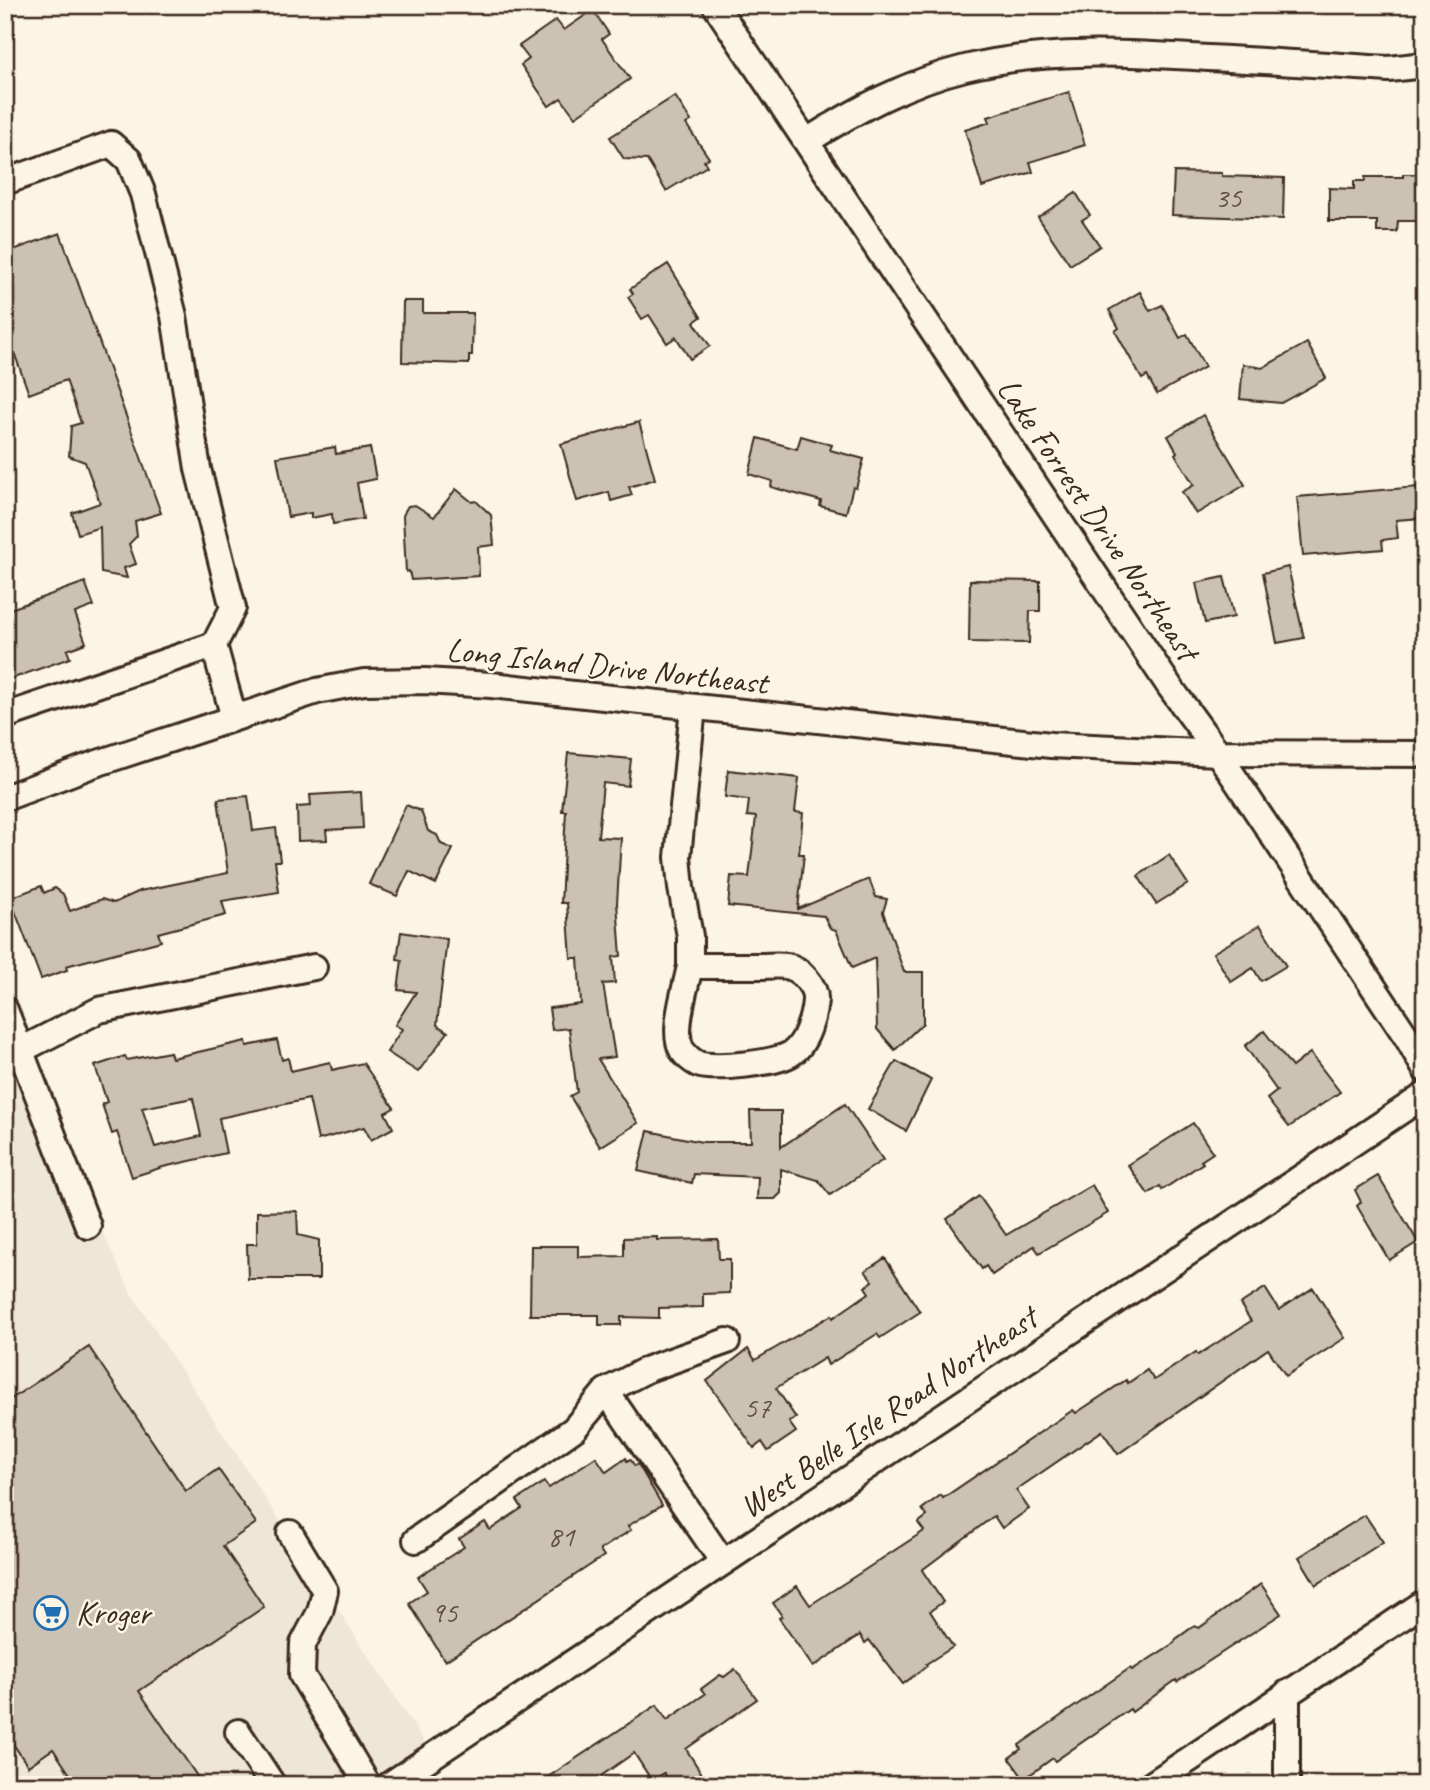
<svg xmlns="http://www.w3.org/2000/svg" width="1430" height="1790" viewBox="0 0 1430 1790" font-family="Caveat,sans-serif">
	<rect width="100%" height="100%" fill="#fcf5e5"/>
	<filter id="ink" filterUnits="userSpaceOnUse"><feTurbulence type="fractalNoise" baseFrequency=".0143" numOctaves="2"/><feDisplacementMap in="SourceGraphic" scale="14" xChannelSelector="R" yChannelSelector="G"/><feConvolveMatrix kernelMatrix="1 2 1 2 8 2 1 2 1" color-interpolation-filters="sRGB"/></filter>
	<g filter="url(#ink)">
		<path fill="#eee6d6" d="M5 1027 131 1293 427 1746 371 1785H5Z"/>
		<g fill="#ccc2b3" stroke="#3b2a1e" stroke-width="2" fill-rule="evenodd">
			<path d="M593 10 609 34 602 39 630 79 575 117 561 98 549 106 521 65 529 59 519 46 556 20 564 30Z"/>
			<path d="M1069 92 1085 145 1030 162 1033 172 982 187 965 130 990 122 988 117Z"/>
			<path d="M675 96 691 121 686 124 709 158 704 161 707 166 666 191 647 160 624 159 610 137Z"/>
			<path d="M1174 172 1222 173V176L1284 178 1283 219 1172 215Z"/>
			<path d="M1403 174H1425V221H1398L1397 232H1377V221H1329V188L1354 189V181H1365V177H1403Z"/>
			<path d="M1076 193 1090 215 1082 220 1100 246 1070 265 1038 217Z"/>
			<path d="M60 233 161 513 135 521 137 536 129 544 136 564 124 568 127 578 101 573 100 527 78 534 72 513 100 503 85 462 69 456 71 426 81 423 66 380 29 394 5 327V253Z"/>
			<path d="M668 264 701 317 694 322 710 346 690 359 676 337 667 343 649 315 642 319 628 297 633 294 630 289Z"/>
			<path d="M1140 292 1150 311 1162 305 1180 338 1187 334 1205 367 1157 394 1147 376 1142 379 1115 331 1119 328 1109 310Z"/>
			<path d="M403 301H423V313H473L472 355H469V364L402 362Z"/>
			<path d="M1307 343 1326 378 1281 403 1240 399 1243 364 1262 368Z"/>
			<path d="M1203 415 1245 485 1196 514 1182 492 1194 485 1175 454 1177 452 1168 436Z"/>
			<path d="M639 422 655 479 629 487 632 495 611 501 609 492 577 501 561 444Z"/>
			<path d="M801 436 832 445 830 450 864 459 856 488 853 487 846 513 820 506 821 501 771 487 772 481 749 474 758 438 797 449Z"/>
			<path d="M335 447 336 454 370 448 376 479 357 483 363 519 333 524 332 514 311 518V513L288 517 277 457Z"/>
			<path d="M1418 487 1421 518 1396 520 1398 538 1382 540 1383 549 1303 556 1297 497Z"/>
			<path d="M456 489 472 502 476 501 491 515 494 545 478 547 479 576 411 580 409 571 406 572 403 516 405 511 408 506 415 505 434 517Z"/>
			<path d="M1288 567 1304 638 1277 643 1263 573Z"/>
			<path d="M1224 577 1234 617 1205 623 1196 583Z"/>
			<path d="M970 580 1040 581V611H1030L1029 643 969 642Z"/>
			<path d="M85 582 94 606 75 613 86 643 67 650 70 658 5 681V611Z"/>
			<path d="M568 753 631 759 628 786 603 783 598 837 621 838 617 903 621 956 613 957 615 983 603 984 615 1057 598 1059 638 1123 600 1147 570 1096 577 1092 569 1028 552 1030 549 1008 581 1004 578 958H571L567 903H561L566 811H562Z"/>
			<path d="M728 770 799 778 795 812 803 813 799 854H804L798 909 869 879 876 897 887 899 883 912 904 972H923V1023L895 1050 877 1029 875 958 852 968 836 930 830 928 824 916 728 906 731 876 749 877 756 817 747 816 749 800 725 797Z"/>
			<path d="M361 792 363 828 326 830 327 840 298 841 297 807 311 806 310 795Z"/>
			<path d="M248 796 253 831 276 828 280 861H275L279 892 222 901 226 915 158 933 161 941 66 966 67 970 41 979 10 898 41 886 44 893 55 888 63 894 70 911 102 899 114 903 140 891 228 873 218 799Z"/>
			<path d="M406 805 421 811 428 831 437 835 441 844 453 849 436 884 409 871 397 896 369 884Z"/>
			<path d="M1169 855 1188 884 1156 904 1138 876Z"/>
			<path d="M1260 925 1286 966 1261 981 1253 968 1231 982 1213 953Z"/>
			<path d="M401 932 447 939 437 1025 448 1032 418 1072 387 1052 402 1029 395 1025 416 992 398 990 402 960 397 959Z"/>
			<path d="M1264 1031 1292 1067 1310 1053 1340 1092 1289 1127 1267 1099 1277 1091 1245 1046Z"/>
			<path d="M277 1040 282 1060 288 1058 291 1071 330 1062 332 1070 363 1063 394 1108 385 1113 393 1128 371 1140 364 1127 318 1140 309 1099 219 1118 226 1153 163 1167 132 1177 117 1132 112 1134 102 1104 107 1102 95 1066 125 1056 127 1060 170 1052 172 1058 246 1041 247 1046ZM193 1098 201 1136 155 1147 142 1108Z"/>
			<path d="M896 1061 931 1080 906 1131 868 1109Z"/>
			<path d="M845 1104 883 1160 830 1195 818 1180 781 1169V1193L775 1199H757L758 1177 694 1174 692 1183 638 1171 648 1131 702 1142H751L750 1111H781V1147Z"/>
			<path d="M1193 1123 1213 1153 1201 1161 1203 1163 1162 1190 1160 1186 1148 1194 1128 1165Z"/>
			<path d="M1378 1176 1418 1242 1389 1260 1357 1206 1361 1202 1355 1190Z"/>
			<path d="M1092 1185 1108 1213 1039 1253 1034 1246 992 1275 986 1266 982 1269 947 1219 979 1196 1006 1235Z"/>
			<path d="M297 1211 298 1235 319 1240V1279H248L247 1244H257V1212Z"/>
			<path d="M657 1237V1240L718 1239 719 1259H730V1293L703 1294V1307L659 1308V1318L621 1317V1325H599V1315H530L531 1246H578V1257L624 1256V1238Z"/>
			<path d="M885 1258 920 1312 880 1338 877 1334 828 1365 825 1358 776 1388 796 1418 789 1422 796 1432 768 1451 762 1442 754 1448 707 1381 748 1349 755 1360 832 1315 833 1318 869 1293 865 1287 873 1281 865 1271Z"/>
			<path d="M1265 1288 1279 1310 1313 1288 1345 1338 1286 1376 1268 1349 1118 1454 1102 1431 1016 1490 1029 1509 1002 1528 994 1516 922 1570 943 1602 930 1611 953 1647 926 1664 927 1666 903 1684 869 1640 865 1643 860 1635 813 1667 779 1618 782 1616 773 1603 797 1586 810 1605 860 1573 924 1531 918 1523 927 1516 922 1509 941 1495 943 1498 1073 1410 1076 1413 1126 1380 1128 1383 1147 1370 1154 1380 1196 1352 1198 1355 1251 1321 1240 1304Z"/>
			<path d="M89 1347 186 1491 218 1469 256 1523 223 1546 264 1607 139 1691 203 1785H77L53 1749 28 1766 5 1732V1403Z"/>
			<path d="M596 1457 606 1472 626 1458 627 1461 630 1459 635 1466 638 1464 662 1505 628 1526 631 1530 600 1550 604 1556 445 1661 409 1603 427 1591 418 1577 464 1547 459 1539 485 1522 490 1530 522 1508 517 1500 544 1482 549 1488Z"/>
			<path d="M1365 1515 1383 1542 1316 1585 1299 1557Z"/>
			<path d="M1261 1584 1281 1614 1177 1682 1176 1680 1132 1712 1130 1709 1055 1761 1053 1758 1024 1779 1009 1758 1021 1749 1019 1745 1130 1668 1132 1670 1174 1643 1176 1639 1194 1626 1199 1628Z"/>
			<path d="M735 1669 757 1699 686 1749 709 1785H672L664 1773 652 1781 634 1753 601 1776 607 1785H536L657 1705 667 1720 705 1694 701 1689 720 1675 724 1677Z"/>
		</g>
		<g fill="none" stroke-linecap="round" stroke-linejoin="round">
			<g stroke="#3b2a1e" stroke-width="30">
				<g id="minor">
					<path d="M715 5 1170 687 1218 753 1408 1039 1425 1069"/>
					<path d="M807 141C856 110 908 82 965 68 1046 48 1127 53 1209 58 1269 61 1329 65 1389 69L1425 65"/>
					<path d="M5 182 111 144 129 160 143 194 174 316 198 469 233 608 214 645 234 718"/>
					<path d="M5 716 214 645"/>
					<path d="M5 798 92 765 317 691 364 682 425 681 491 685 1051 745 1218 753 1425 754"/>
					<path d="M690 966C713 966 737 966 760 966 768 966 778 965 786 966 800 968 816 986 815 1000 814 1016 806 1044 792 1053 779 1063 713 1070 698 1064 692 1061 686 1056 682 1050 671 1032 686 987 690 966Z"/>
					<path d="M690 966V936L681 888 678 857 693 707"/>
					<path d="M5 1010 88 1226"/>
					<path d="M21 1050 99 1010 314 967"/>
					<path d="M606 1391 723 1562"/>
					<path d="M290 1533 325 1591 320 1612 303 1644 302 1675 368 1785"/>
					<path d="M416 1540 574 1429 606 1391 648 1369 727 1341"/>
					<path d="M238 1732 273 1785"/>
					<path d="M389 1785 1425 1095"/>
					<path d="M1151 1785 1425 1602"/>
					<path d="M1287 1785V1693"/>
				</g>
			</g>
			<use href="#minor" stroke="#fcf5e5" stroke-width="24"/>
		</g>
	</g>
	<defs>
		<g id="supermarket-ring" transform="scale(1.75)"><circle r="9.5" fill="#fcf5e5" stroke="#1f6fb2" stroke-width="1.5"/><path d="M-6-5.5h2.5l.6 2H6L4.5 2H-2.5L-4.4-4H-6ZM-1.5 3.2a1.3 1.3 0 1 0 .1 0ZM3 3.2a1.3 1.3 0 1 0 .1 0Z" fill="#1f6fb2"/></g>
	</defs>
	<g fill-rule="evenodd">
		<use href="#supermarket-ring" x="51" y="1613"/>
	</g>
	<g text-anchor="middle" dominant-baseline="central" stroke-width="5" stroke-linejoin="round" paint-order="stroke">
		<g font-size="30" fill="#5f5043">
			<text x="1228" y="197">35</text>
			<text x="757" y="1407">57</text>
			<text x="561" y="1536">81</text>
			<text x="444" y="1612">95</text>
		</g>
		<g font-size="33" fill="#3b2a1e" stroke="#fcf5e5">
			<text transform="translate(1098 519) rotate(56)">Lake Forrest Drive Northeast</text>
			<text transform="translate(607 666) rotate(6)">Long Island Drive Northeast</text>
			<text transform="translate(888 1412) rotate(-34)">West Belle Isle Road Northeast</text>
		</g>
		<g font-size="33" fill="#3b2a1e" stroke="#fcf5e5" text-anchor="start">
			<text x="76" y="1613">Kroger</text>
		</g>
	</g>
	<rect width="1430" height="1790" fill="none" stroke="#fcf5e5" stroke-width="28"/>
	<rect x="14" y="14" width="1402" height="1762" fill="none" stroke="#3b2a1e" stroke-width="2.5" filter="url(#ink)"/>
</svg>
